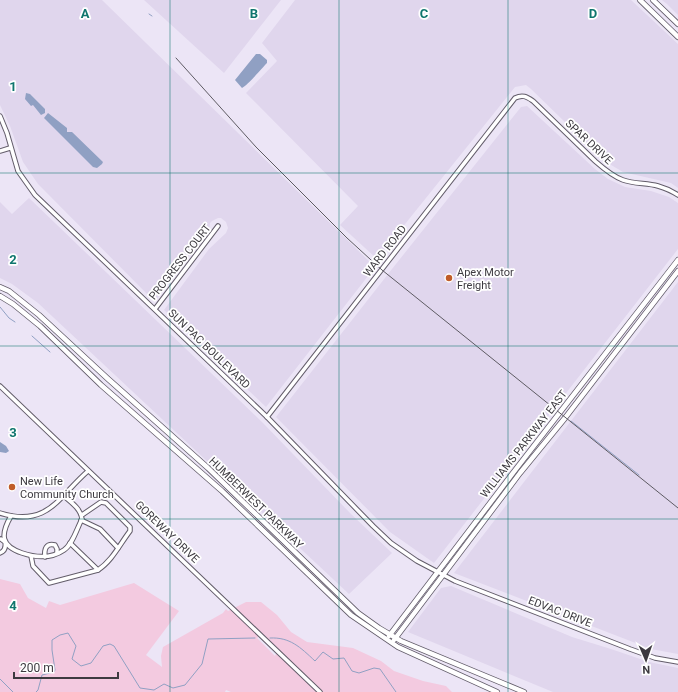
<svg xmlns="http://www.w3.org/2000/svg" width="678" height="692" viewBox="0 0 678 692" font-family="Roboto,sans-serif">
	<rect width="100%" height="100%" fill="#ece5f6"/>
	<g fill="#e0d6ed">
		<path d="M0 0H102L375 267 266 407 164 310 209 249 226 233 228 228 226 222 221 218H218L212 221 210 223 209 230 156 300H153L38 184 23 162 10 126 0 105Z"/>
		<path d="M144 0H281L224 73Z"/>
		<path d="M295 0H631L678 44V188L671 183 623 172 606 162 531 89 526 85 515 87 377 259 340 225 358 206 246 93 277 61 262 43Z"/>
		<path d="M662 0H678V15L667 4Z"/>
		<path d="M527 106 595 169 608 179 625 187 651 191 669 197 678 203V249L434 563 390 532 276 417 392 269 521 107Z"/>
		<path d="M29 198 263 423 351 514 392 553 349 594 38 303 12 284 0 278V202L12 214Z"/>
		<path d="M678 282V654L651 649 454 573Z"/>
		<path d="M451 586 572 637 611 649 649 662 678 668V692H553L408 632 441 588Z"/>
	</g>
	<path fill="#f3cae0" fill-rule="evenodd" d="M0 579 20 584 28 598 46 608 49 601 60 605 134 583 179 611 146 655 162 667 161 656 163 647 223 613 226 609 228 611 246 602H261L277 615 291 632 307 642 353 648 381 661 394 671 423 681 446 686 452 692H231L226 690 225 692H0ZM260 635 277 652 275 656 257 638Z"/>
	<g fill="#90a0c3">
		<path d="M256 54H260L267 60V63C262 68 247 86 242 88L235 80Z"/>
		<path d="M26 93 30 94 45 109V113L41 115 33 105 31 106 25 99Z"/>
		<path d="M48 113 67 128V132H72L103 162 102 164 97 168 93 167 44 118Z"/>
		<path d="M0 442 6 446 9 451 6 453 0 452Z"/>
	</g>
	<g fill="none" stroke-linecap="round" stroke-linejoin="round">
		<g stroke="#90a0c3" stroke-width="1">
			<path d="M149 14 152 16"/>
			<path d="M0 307 9 318 15 322"/>
			<path d="M32 336 50 352"/>
			<path d="M571 421 639 475"/>
			<path d="M270 638C290 637 300 647 315 661L323 652 333 659 344 658 352 671 359 673 374 668 380 669 396 692"/>
			<path d="M0 679 13 692"/>
			<path d="M36 692 38 690 42 675 54 672 55 670 52 650V640L60 635 68 633 76 646 72 659 81 666 91 663 103 646 110 644 114 646 140 688 154 690 164 684 173 688 185 685 202 664 208 639 255 638"/>
		</g>
		<g stroke="#635d6a" stroke-width="5.5">
			<g id="minor">
				<path d="M0 116 7 133 18 171 35 195 267 417 373 526 391 543 417 561 455 581 630 649 655 658 678 662"/>
				<path d="M0 151 10 148"/>
				<path d="M155 309 218 226"/>
				<path d="M0 386 320 692"/>
				<path d="M267 417 515 98C523 94 527 97 533 101L595 161C603 168 612 176 623 180 634 184 647 183 658 186 665 188 672 191 678 195"/>
				<path d="M0 513C48 528 58 497 88 471"/>
				<path d="M11 516C0 535 1 546 22 553 37 558 51 559 64 550 73 544 77 528 82 519 81 509 71 502 64 496"/>
				<path d="M81 520 100 529 118 548"/>
				<path d="M70 543 98 570C112 561 120 544 130 531V527L106 503 101 502 82 515"/>
				<path d="M0 553C5 551 6 547 5 542L1 539"/>
				<path d="M31 556 33 566 49 583 98 570"/>
				<path d="M45 557C44 549 46 543 55 545L57 549V553"/>
			</g>
		</g>
		<g stroke="#635d6a" stroke-width="6">
			<g id="major">
				<path d="M640 0 678 37"/>
				<path d="M653 0 678 24"/>
				<path d="M0 287 9 291 39 315 107 378 208 468 358 613 379 628 401 641 524 692"/>
				<path d="M0 296 13 304 40 326 101 385 222 491 351 615 398 647 497 692"/>
				<path d="M389 636 516 469 678 260"/>
				<path d="M394 640 520 473 565 418 678 271"/>
			</g>
		</g>
		<use href="#minor" stroke="#fff" stroke-width="3.5"/>
		<use href="#major" stroke="#fff" stroke-width="4.5"/>
		<path stroke="#5e5b63" stroke-width="1" d="M176 58 256 147 347 238 382 270 678 508"/>
	</g>
	<path fill="none" stroke="#0f766e" stroke-width="1" stroke-opacity="0.55" d="M170 0V692M339 0V692M508 0V692M0 173H678M0 346H678M0 519H678"/>
	<g fill="#c05c28" stroke="#fff" stroke-width="1.5">
		<circle cx="449" cy="278" r="4"/>
		<circle cx="12" cy="487" r="4"/>
	</g>
	<g text-anchor="middle" dominant-baseline="central" stroke-width="3.5" stroke-linejoin="round" paint-order="stroke">
		<g font-size="11" fill="#3d3a40" stroke="#fff">
			<text transform="translate(589 142) rotate(43)">SPAR DRIVE</text>
			<text transform="translate(385 251) rotate(-52)">WARD ROAD</text>
			<text transform="translate(180 262) rotate(-52)">PROGRESS COURT</text>
			<text transform="translate(209 349) rotate(44)">SUN PAC BOULEVARD</text>
			<text transform="translate(524 444) rotate(-52)">WILLIAMS PARKWAY EAST</text>
			<text transform="translate(256 503) rotate(44)">HUMBERWEST PARKWAY</text>
			<text transform="translate(167 532) rotate(44)">GOREWAY DRIVE</text>
			<text transform="translate(560 612) rotate(21)">EDVAC DRIVE</text>
		</g>
		<g font-size="11" fill="#3d3a40" stroke="#fff" text-anchor="start">
			<text x="457" y="272">Apex Motor<tspan x="457" dy="13">Freight</tspan></text>
			<text x="20" y="481">New Life<tspan x="20" dy="13">Community Church</tspan></text>
		</g>
	</g>
	<g font-size="13" text-anchor="middle" font-weight="bold" fill="#0f766e" stroke="#fff" stroke-width="3.5" stroke-linejoin="round" paint-order="stroke">
		<text x="85" y="18">A</text>
		<text x="254" y="18">B</text>
		<text x="424" y="18">C</text>
		<text x="593" y="18">D</text>
		<text x="13" y="91">1</text>
		<text x="13" y="264">2</text>
		<text x="13" y="437">3</text>
		<text x="13" y="610">4</text>
	</g>
	<g transform="translate(646 660) rotate(178)" stroke="#ffffff" stroke-width="3" paint-order="stroke">
	<path d="M0-3L7 15L0 10L-7 15Z" fill="#3d3a40"/>
	<text y="-6" font-size="11" font-weight="bold" text-anchor="middle" fill="#3d3a40">N</text>
	</g>
	<path d="M14 672v6h104v-6" fill="none" stroke="#3d3a40" stroke-width="2"/>
	<text x="20" y="672" font-size="12" fill="#3d3a40" stroke="#ffffff" stroke-width="3" paint-order="stroke">200 m</text>
</svg>
